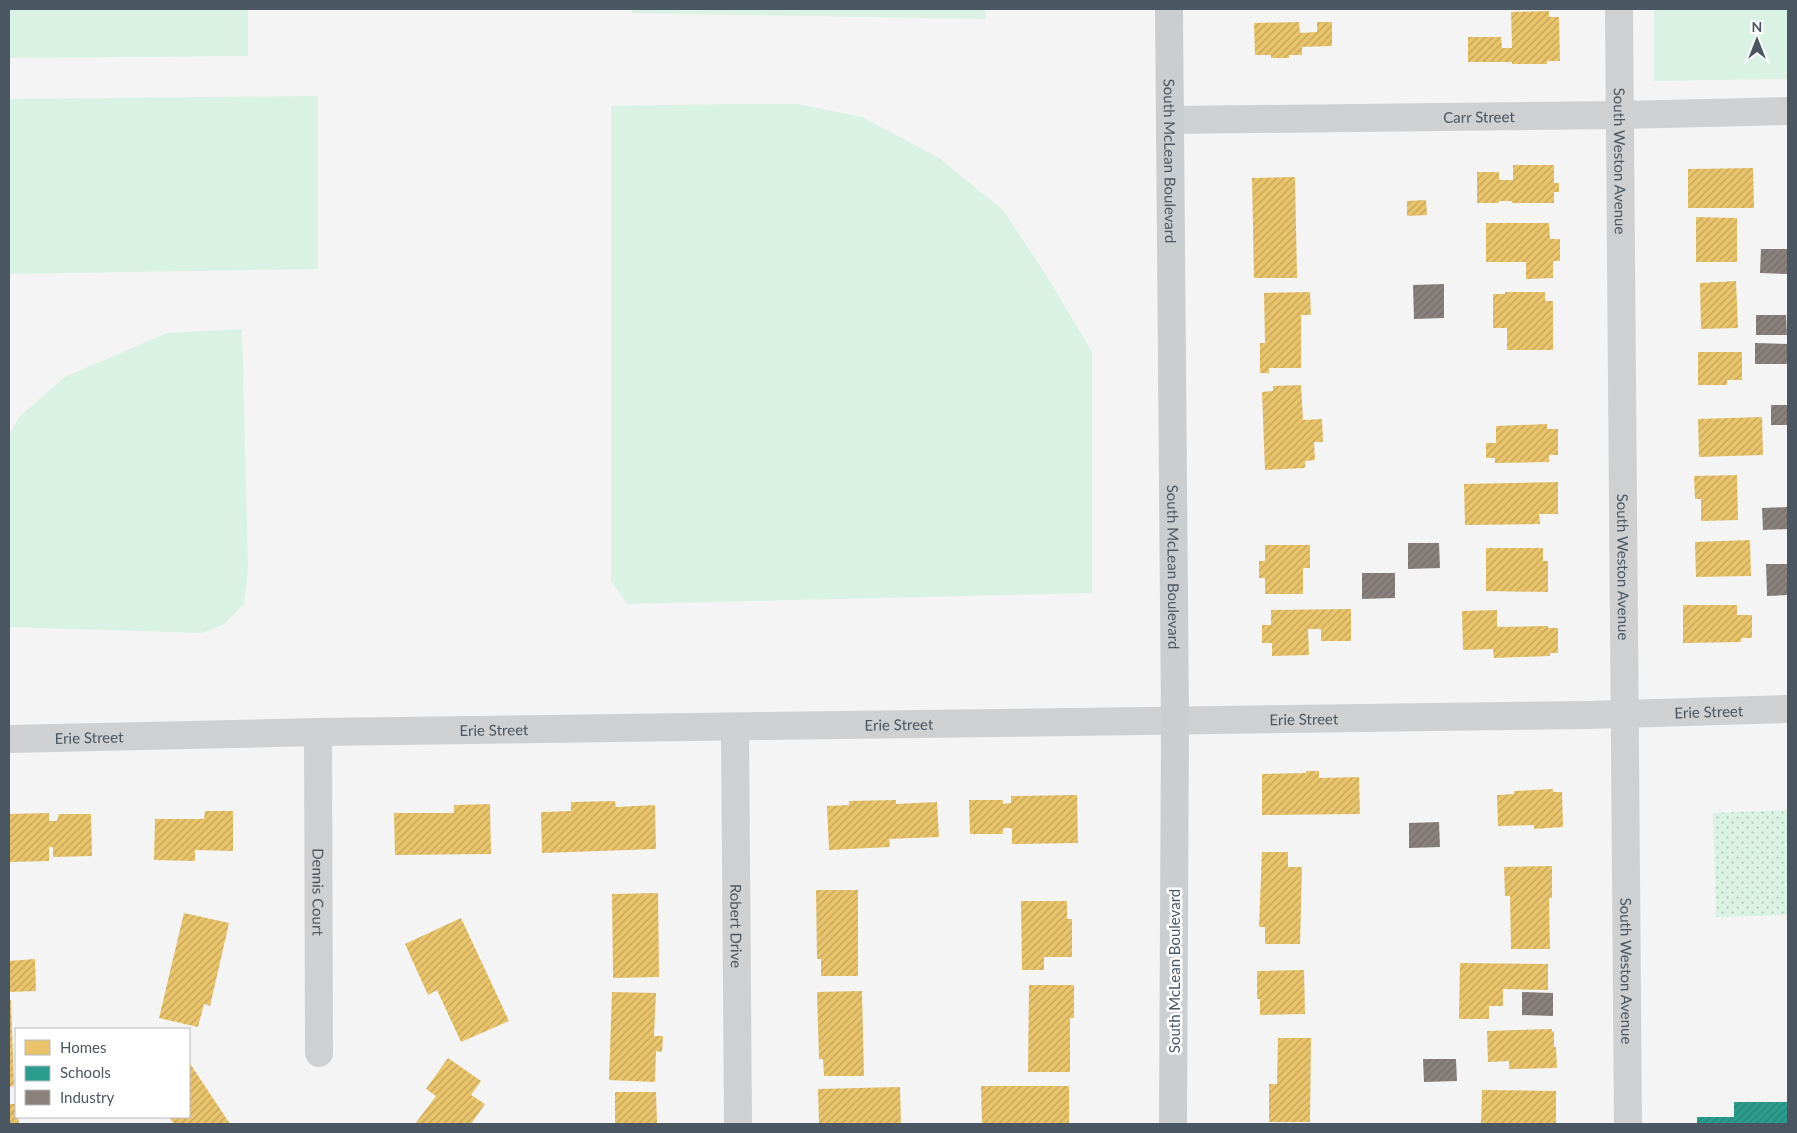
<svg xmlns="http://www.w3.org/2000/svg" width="1797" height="1133" viewBox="0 0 1797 1133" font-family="Lato,sans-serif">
	<defs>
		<pattern id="park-dots" width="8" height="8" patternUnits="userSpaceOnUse" patternTransform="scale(1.25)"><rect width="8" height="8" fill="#d9f2e3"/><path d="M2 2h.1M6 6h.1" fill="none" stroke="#b2c7bb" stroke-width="1.8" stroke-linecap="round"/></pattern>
		<pattern id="homes-hatch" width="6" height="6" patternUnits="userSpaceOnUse" patternTransform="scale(1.25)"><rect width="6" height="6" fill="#e9c46a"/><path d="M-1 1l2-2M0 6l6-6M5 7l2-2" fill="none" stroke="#bfa25b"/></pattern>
		<pattern id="schools-hatch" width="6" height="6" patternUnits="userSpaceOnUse" patternTransform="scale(1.25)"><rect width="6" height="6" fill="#2a9d8f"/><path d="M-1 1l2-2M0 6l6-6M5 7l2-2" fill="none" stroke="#268378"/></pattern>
		<pattern id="industry-hatch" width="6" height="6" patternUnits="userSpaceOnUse" patternTransform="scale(1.25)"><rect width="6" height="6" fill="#8a817c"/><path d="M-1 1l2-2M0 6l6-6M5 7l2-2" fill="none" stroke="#736c69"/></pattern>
	</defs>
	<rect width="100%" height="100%" fill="#f4f4f4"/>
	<path fill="url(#park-dots)" d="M1788 810V915L1716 917 1713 813Z"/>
	<g fill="#d9f2e3">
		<path d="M9 9H248V56L9 58Z"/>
		<path d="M632 9H985L986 19 632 13Z"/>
		<path d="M1654 9H1788V79L1654 81Z"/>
		<path d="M318 96V269L9 274V99Z"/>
		<path d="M729 104H797L862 117 939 158 1003 210 1046 275 1092 352V593L627 604 611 581V106Z"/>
		<path d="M242 329 248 568 244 604 223 625 202 633 9 627V435L20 416 65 377 167 333Z"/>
	</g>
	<g fill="url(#homes-hatch)">
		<path d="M1549 11V17H1559L1560 61H1547V64H1512V62H1468V37H1501L1502 48H1512L1511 12Z"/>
		<path d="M1299 22 1300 33 1317 32V22H1332V46L1302 47V55H1289V58H1271V55H1255L1254 23Z"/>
		<path d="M1513 165H1554V183H1559V192H1554V203H1512V201H1499V203H1477V172H1499V180H1513Z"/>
		<path d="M1753 168 1754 208H1688V169Z"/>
		<path d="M1295 177 1297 278H1254L1252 178Z"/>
		<path d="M1426 200 1427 215 1407 216V201Z"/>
		<path d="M1696 217 1737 218V262H1696Z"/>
		<path d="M1486 223H1549L1550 239H1560V261H1553V278L1526 279V262H1486Z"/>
		<path d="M1736 281 1738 328 1701 329 1700 283Z"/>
		<path d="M1310 292 1311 315H1301V368H1269V373H1260V343H1265L1264 293Z"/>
		<path d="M1505 292H1545V301H1553V350H1507V328H1493V294H1505Z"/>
		<path d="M1698 352H1742V380H1727V385H1698Z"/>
		<path d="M1301 385 1303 420 1322 419 1323 442H1314L1315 460 1305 461V468L1265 470 1262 392 1273 391V386Z"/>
		<path d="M1762 417 1763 455 1699 457 1698 419Z"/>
		<path d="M1547 424V429H1558V455H1549V462L1495 463V458H1486V443H1496V426Z"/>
		<path d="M1737 475 1738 520 1701 521V499H1695L1694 476Z"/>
		<path d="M1558 482V514H1539L1540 524 1465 525 1464 484Z"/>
		<path d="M1750 540 1751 576 1696 577 1695 542Z"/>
		<path d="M1265 545H1310V568H1303V594H1265V578H1259V561H1265Z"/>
		<path d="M1486 548H1543V561H1548V592L1486 591Z"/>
		<path d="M1683 605H1737V615H1752V638H1741V642L1683 643Z"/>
		<path d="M1351 609V641H1321V629H1308L1309 655 1272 656V643H1262V625H1271V610Z"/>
		<path d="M1497 610V627L1548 626V628H1558V653H1550V656L1494 658 1493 649 1463 650 1462 611Z"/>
		<path d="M1306 771H1319V778L1359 777 1360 814 1262 815V774L1306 773Z"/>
		<path d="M1553 789V792H1562L1563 827 1534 829V825L1498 826 1497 795 1514 794V791Z"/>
		<path d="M1077 795 1078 843 1012 844V828H1003V834H970L969 800H1003V804L1011 803V796Z"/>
		<path d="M896 800V804L937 802 939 837 889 839 890 847 829 850 827 806 849 805V801Z"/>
		<path d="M615 801 616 807 655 805 656 849 542 853 541 812 571 811V802Z"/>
		<path d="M490 804 491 854 395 855 394 813H454V805Z"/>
		<path d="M205 811H233V851L195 850V861L154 860 155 819H204Z"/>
		<path d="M49 813V821H57L59 814H91L92 856 53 857V847H49V861L9 862V814Z"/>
		<path d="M1262 852H1288V867H1302L1300 944H1265V927H1259Z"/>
		<path d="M1552 866V898H1549L1550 949H1511L1510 896H1505L1504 867Z"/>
		<path d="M816 890H858V976H821V959H817Z"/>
		<path d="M658 893 659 977 613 978 612 894Z"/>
		<path d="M1021 901H1067V919H1072V957H1044V970H1022Z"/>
		<path d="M184 913 229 923 210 1006 204 1004 198 1027 159 1018Z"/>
		<path d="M461 918 509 1021 461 1042 437 990 428 995 405 944Z"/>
		<path d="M35 959 36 991 9 992V961Z"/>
		<path d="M1460 963 1548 964V990L1503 989V1006H1489V1019H1459Z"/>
		<path d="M1304 970 1305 1014 1260 1015V999H1257V971Z"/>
		<path d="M1029 985H1074V1018H1070V1072H1028Z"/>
		<path d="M862 991 864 1076H824L823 1059H819L817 992Z"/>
		<path d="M612 992 656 993 654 1036H663L662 1052 656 1051 655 1082 609 1080Z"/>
		<path d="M9 1000H11L14 1086 9 1087Z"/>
		<path d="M1552 1029V1032L1554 1031V1047H1556L1557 1068 1509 1069V1061L1488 1062 1487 1031Z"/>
		<path d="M1278 1038H1311L1310 1122H1269V1084H1277Z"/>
		<path d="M448 1058 481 1081 471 1095 485 1104 471 1124H415L436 1096 426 1089Z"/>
		<path d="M189 1062 230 1124H174L169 1117H189Z"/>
		<path d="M981 1086H1069V1124H982Z"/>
		<path d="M900 1087 901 1124H819L818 1089Z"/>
		<path d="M1482 1090 1556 1091V1124H1481Z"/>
		<path d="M615 1092H656L657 1124H615Z"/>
		<path d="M9 1104H16V1117H18L19 1124H9Z"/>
	</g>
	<path fill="url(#schools-hatch)" d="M1734 1102H1788V1124H1697V1117H1734Z"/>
	<g fill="url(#industry-hatch)">
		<path d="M1761 249H1788V274L1760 273Z"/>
		<path d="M1444 284V318L1414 319 1413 285Z"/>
		<path d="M1756 315H1786L1787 335H1756Z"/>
		<path d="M1755 343 1788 344V364H1755Z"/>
		<rect x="1771" y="405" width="17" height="20"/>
		<path d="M1788 507V529L1763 530 1762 508Z"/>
		<path d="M1408 543H1439L1440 568 1408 569Z"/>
		<path d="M1766 564H1788V595L1767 596Z"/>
		<path d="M1362 573H1395V598L1362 599Z"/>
		<path d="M1439 822 1440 847 1409 848V823Z"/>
		<path d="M1522 992 1553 993V1016L1522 1015Z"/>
		<path d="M1423 1059H1456L1457 1081 1424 1082Z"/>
	</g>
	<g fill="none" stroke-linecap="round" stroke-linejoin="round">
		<g stroke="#ced0d2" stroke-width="28">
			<path id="s1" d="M1619 9 1628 1124"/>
			<path id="s2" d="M1170 120 1620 115 1788 111"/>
			<path id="s3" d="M735 727 738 1124"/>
			<path id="s4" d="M318 732 319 1053"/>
			<path id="s5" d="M9 739 318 732 1588 715 1788 709"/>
		</g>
		<path stroke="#caced1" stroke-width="28" id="s6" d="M1169 9 1175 720 1173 1124"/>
	</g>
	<g text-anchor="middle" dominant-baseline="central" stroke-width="5" stroke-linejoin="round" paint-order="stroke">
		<g font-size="15" fill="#4a5661" stroke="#fff">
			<text stroke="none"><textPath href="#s2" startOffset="309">Carr Street</textPath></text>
			<text stroke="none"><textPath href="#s6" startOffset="152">South McLean Boulevard</textPath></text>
			<text stroke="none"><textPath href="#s1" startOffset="152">South Weston Avenue</textPath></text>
			<text stroke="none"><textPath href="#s6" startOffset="558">South McLean Boulevard</textPath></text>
			<text stroke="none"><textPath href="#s1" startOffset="558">South Weston Avenue</textPath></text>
			<text stroke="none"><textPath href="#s5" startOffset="1700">Erie Street</textPath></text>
			<text stroke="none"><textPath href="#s5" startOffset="1295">Erie Street</textPath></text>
			<text stroke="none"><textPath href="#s5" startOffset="890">Erie Street</textPath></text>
			<text stroke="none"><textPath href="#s5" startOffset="485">Erie Street</textPath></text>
			<text stroke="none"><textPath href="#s5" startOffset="80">Erie Street</textPath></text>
			<text stroke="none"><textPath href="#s4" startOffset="160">Dennis Court</textPath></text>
			<text stroke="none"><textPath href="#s3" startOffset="199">Robert Drive</textPath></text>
			<text transform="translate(1174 971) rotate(-90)">South McLean Boulevard</text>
			<text stroke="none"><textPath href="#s1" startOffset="962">South Weston Avenue</textPath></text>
		</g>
	</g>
	<rect width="1797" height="1133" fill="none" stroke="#4a5661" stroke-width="20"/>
	<rect x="15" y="1028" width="175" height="90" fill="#ffffff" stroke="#b7bbc0"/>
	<rect x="25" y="1040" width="25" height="15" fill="#e9c46a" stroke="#b7bbc0"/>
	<text x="60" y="1053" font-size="15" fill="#4a5661">Homes</text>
	<rect x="25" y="1066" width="25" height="15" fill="#2a9d8f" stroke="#b7bbc0"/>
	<text x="60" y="1078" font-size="15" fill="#4a5661">Schools</text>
	<rect x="25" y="1090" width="25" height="15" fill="#8a817c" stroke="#b7bbc0"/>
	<text x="60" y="1103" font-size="15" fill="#4a5661">Industry</text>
	<g transform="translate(1757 40)" stroke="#ffffff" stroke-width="4" paint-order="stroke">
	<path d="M0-4L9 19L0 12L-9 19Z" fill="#4a5661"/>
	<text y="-8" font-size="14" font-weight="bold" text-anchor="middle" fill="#4a5661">N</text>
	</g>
</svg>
